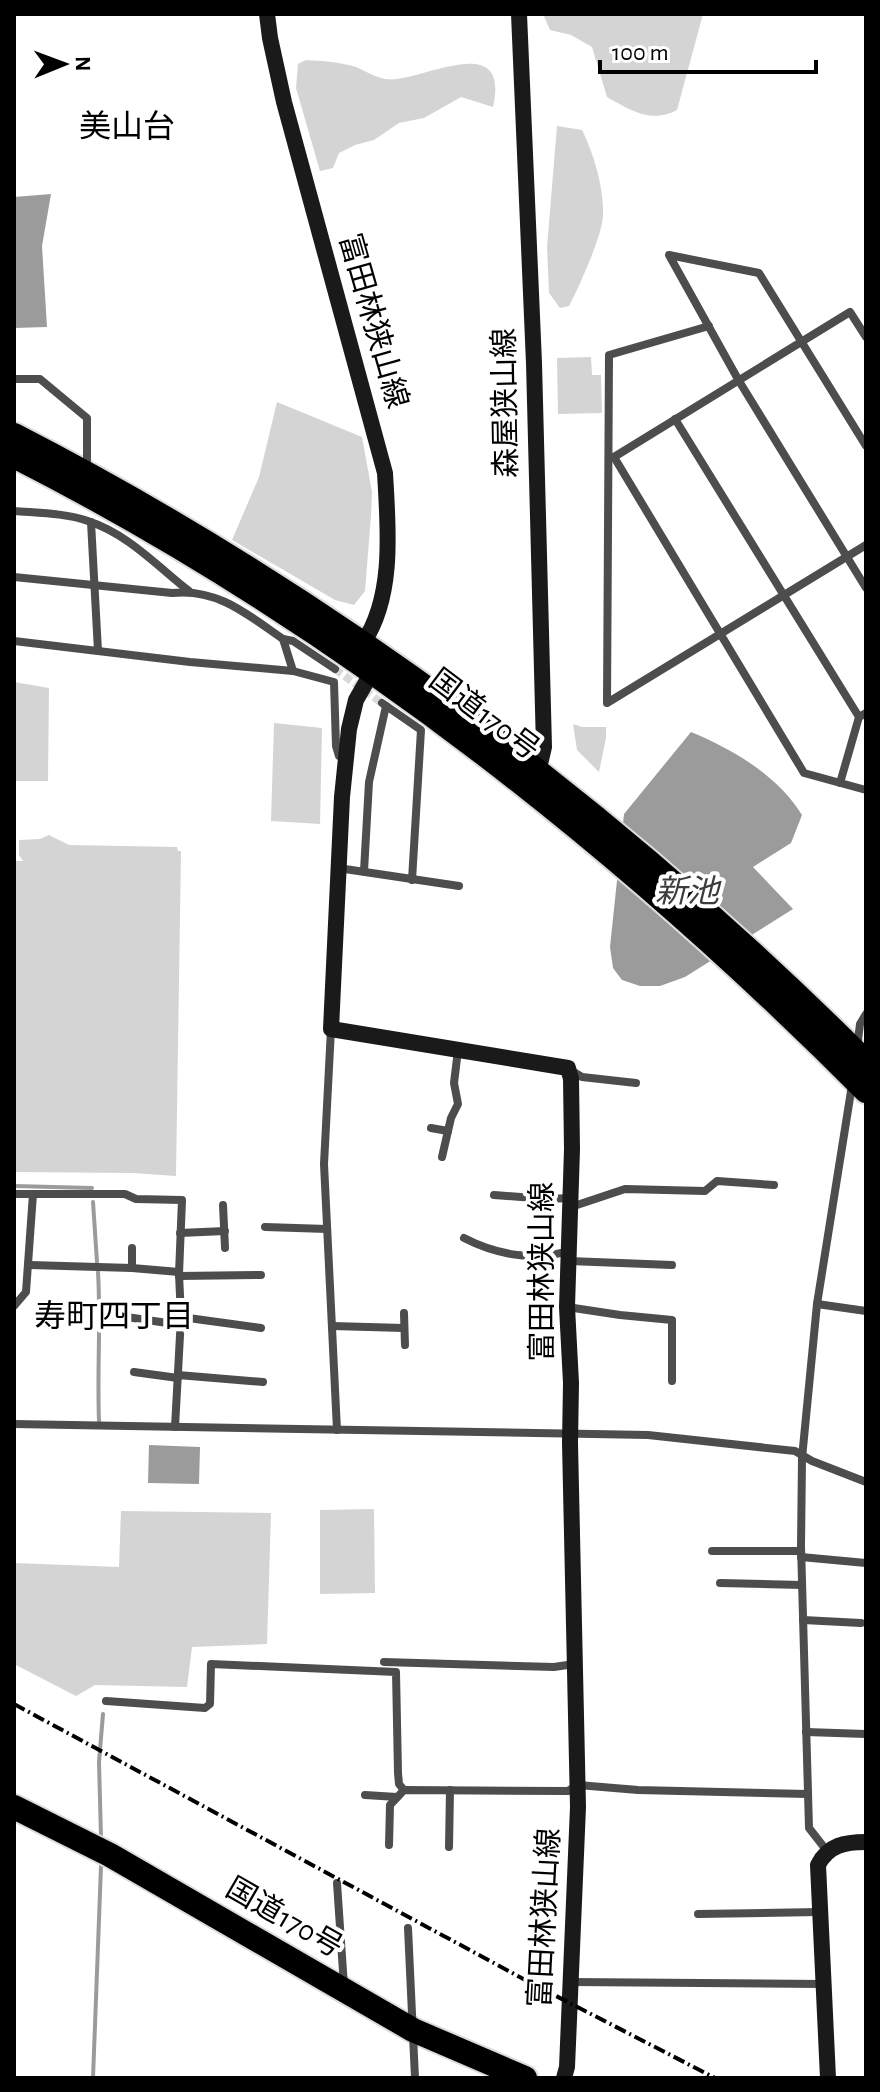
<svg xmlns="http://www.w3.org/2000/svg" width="880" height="2092" viewBox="0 0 880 2092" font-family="'Alegreya Sans','Noto Sans JP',sans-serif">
	<rect width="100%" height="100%" fill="#fff"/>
	<g fill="#d4d4d4">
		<path d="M543 14H703L677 110C651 124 630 110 607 97L592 47 571 35 550 30Z"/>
		<path d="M306 60C322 61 340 62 356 67 365 71 375 77 385 79 417 85 511 26 493 107L461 97 424 118 399 123 374 140 355 145 339 153 333 168 320 171 296 88 298 64Z"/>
		<path d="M557 126 582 130C594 154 604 189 603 216 602 236 579 287 569 306L560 308 549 293 547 247Z"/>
		<path d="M591 357 592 375H601L602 413 558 414 557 358Z"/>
		<path d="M277 402 362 437 372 492 371 516 365 591 354 605 335 600 232 540 259 477Z"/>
		<path d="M14 682 49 688 48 781H14Z"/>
		<path d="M274 723 322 728 320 824 271 821Z"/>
		<path d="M573 724 582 727H606V738L599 772 577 750Z"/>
		<path d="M49 835 69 845 177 847 178 851H181L176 1176 132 1173 14 1172V861H23L19 855V840L40 839Z"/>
		<path d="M374 1509 375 1593 320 1594V1510Z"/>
		<path d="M121 1511 271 1513 267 1644 192 1647 187 1687 95 1685 76 1696 14 1664V1563L119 1567Z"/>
	</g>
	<g fill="#9b9b9b">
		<path d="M51 194 42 246 47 327 14 328V197Z"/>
		<path d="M691 732C734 750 777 775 802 815L791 843 753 867 793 909 685 977 660 986H640L622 980 613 968 610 947 624 814Z"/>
		<path d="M149 1445 200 1447 199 1484 148 1483Z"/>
	</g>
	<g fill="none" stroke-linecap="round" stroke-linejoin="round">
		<g stroke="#9b9b9b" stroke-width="4">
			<path d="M14 1186 92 1188"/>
			<path d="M93 1202 97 1262"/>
			<path d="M98 1272C101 1321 97 1371 99 1421"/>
			<path d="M101 1837 99 1762 103 1714"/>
			<path d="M93 2078 101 1866"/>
		</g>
		<path stroke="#d9d9d9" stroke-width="8" stroke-dasharray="8 4" stroke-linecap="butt" d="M335 669 382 703"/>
		<g stroke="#dbdbdb" stroke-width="28">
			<g id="highway">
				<path d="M14 435C329 597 616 812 866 1062"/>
				<path d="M14 456C332 618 615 839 866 1091"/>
				<path d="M14 1807 110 1855 413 2030 525 2078"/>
			</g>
		</g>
		<g stroke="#4d4d4d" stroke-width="8">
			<path d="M709 326 609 355 607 703 866 545"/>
			<path d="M14 379H40L87 418V461L82 470"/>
			<path d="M675 419 859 717"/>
			<path d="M866 446 759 273 669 255 739 381 866 588"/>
			<path d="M609 457H614L850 312 866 337"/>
			<path d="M614 457 804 773 866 790"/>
			<path d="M14 511C38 513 65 513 88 521 128 534 157 566 189 591"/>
			<path d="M91 522 98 651"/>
			<path d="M14 577 172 593C218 588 248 615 283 639L293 641 335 669"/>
			<path d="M283 639 293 671"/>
			<path d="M14 641 190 662 293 671 334 682 336 746 339 756 345 759"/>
			<path d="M382 703 421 730 412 880"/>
			<path d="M840 783 859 717 866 713"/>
			<path d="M338 868 459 886"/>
			<path d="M364 871 369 782 386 706"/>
			<path d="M331 1029 324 1164 337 1430"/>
			<path d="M857 1048 860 1024 866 1014"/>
			<path d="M572 1071 582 1077 636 1083"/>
			<path d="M431 1128 448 1131"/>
			<path d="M442 1157 451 1118 458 1104 454 1083 458 1050"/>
			<path d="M14 1194H125L136 1199 182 1200 179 1274 181 1317 175 1427"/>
			<path d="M494 1195 547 1199 570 1198"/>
			<path d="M223 1205 225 1248"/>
			<path d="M571 1207 625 1189 705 1191 717 1181 774 1185"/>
			<path d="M265 1227 327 1229"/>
			<path d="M180 1233 225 1231"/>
			<path d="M464 1238C495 1254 534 1262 568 1251"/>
			<path d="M569 1261 672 1265"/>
			<path d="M30 1265 132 1268 179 1272"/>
			<path d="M132 1268V1248"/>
			<path d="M179 1276 261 1275"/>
			<path d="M817 1304 866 1311"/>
			<path d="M14 1306 26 1292 33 1194"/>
			<path d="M567 1307 620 1315 672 1320V1381"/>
			<path d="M404 1313 405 1345"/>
			<path d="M106 1314 181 1325"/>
			<path d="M181 1317 261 1328"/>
			<path d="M332 1326 404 1328"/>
			<path d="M134 1372 178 1378"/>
			<path d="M178 1375 263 1382"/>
			<path d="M14 1424 648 1435 795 1451 812 1461 866 1482"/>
			<path d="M712 1551H801"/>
			<path d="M801 1557 866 1563"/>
			<path d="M720 1583 802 1585"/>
			<path d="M803 1620 861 1623"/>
			<path d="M384 1662 554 1667 574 1664"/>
			<path d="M106 1701 205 1708 210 1704 211 1664 396 1672 398 1773 399 1784 404 1790"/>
			<path d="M806 1732 866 1734"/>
			<path d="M365 1795 397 1797"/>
			<path d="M389 1845 390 1805 404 1790 568 1791 578 1785 638 1790 808 1794"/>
			<path d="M449 1847 450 1790"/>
			<path d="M827 1851 809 1828 801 1546 802 1458 817 1304 852 1085"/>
			<path d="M337 1883 344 1986"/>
			<path d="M698 1914 818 1912"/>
			<path d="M408 1928 415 2078"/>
			<path d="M571 1982 823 1984"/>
		</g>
		<g stroke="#1a1a1a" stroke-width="16">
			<path d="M267 14 270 38 284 102 385 473C388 527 395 596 363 643"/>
			<path d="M519 14 534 363 544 747 541 760 530 777"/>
			<path d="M372 672 356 700 349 729 342 797 331 1029 568 1068 571 1079 572 1149 567 1307 571 1383 570 1443 578 1807 567 2067 564 2078"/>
			<path d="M828 2078 818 1865C828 1845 845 1842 866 1842"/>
		</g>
		<use href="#highway" stroke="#000" stroke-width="24"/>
		<path stroke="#000" stroke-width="4" stroke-dasharray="12 4 2 4" stroke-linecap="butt" d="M14 1704 529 1982 715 2078"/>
	</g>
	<g text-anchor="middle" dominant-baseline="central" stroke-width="8" stroke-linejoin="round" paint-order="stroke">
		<g font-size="30" fill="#000" stroke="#fff">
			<text transform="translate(373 321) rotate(74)">富田林狭山線</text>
			<text transform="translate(506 403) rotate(-91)">森屋狭山線</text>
			<text transform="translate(484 715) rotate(37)">国道170号</text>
			<text transform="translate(543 1272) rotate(-90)">富田林狭山線</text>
			<text transform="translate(284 1918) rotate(30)">国道170号</text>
			<text transform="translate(545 1918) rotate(-87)">富田林狭山線</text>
		</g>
		<g font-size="32" fill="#000" stroke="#fff">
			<text x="127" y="127">美山台</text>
			<text x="114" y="1317">寿町四丁目</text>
		</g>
		<g font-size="32" font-style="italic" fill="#3c3c3c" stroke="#fff">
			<text x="687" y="892">新池</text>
		</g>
	</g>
	<rect width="880" height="2092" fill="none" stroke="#000000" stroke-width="32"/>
	<g transform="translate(64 64) rotate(89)" stroke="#ffffff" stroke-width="6" paint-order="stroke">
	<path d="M0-6L14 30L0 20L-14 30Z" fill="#000000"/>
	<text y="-12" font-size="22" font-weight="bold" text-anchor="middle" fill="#000000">N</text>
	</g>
	<path d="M600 60v12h216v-12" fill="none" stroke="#000000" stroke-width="4"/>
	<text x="612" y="60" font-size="24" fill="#000000" stroke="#ffffff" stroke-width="6" paint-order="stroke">100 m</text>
</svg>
